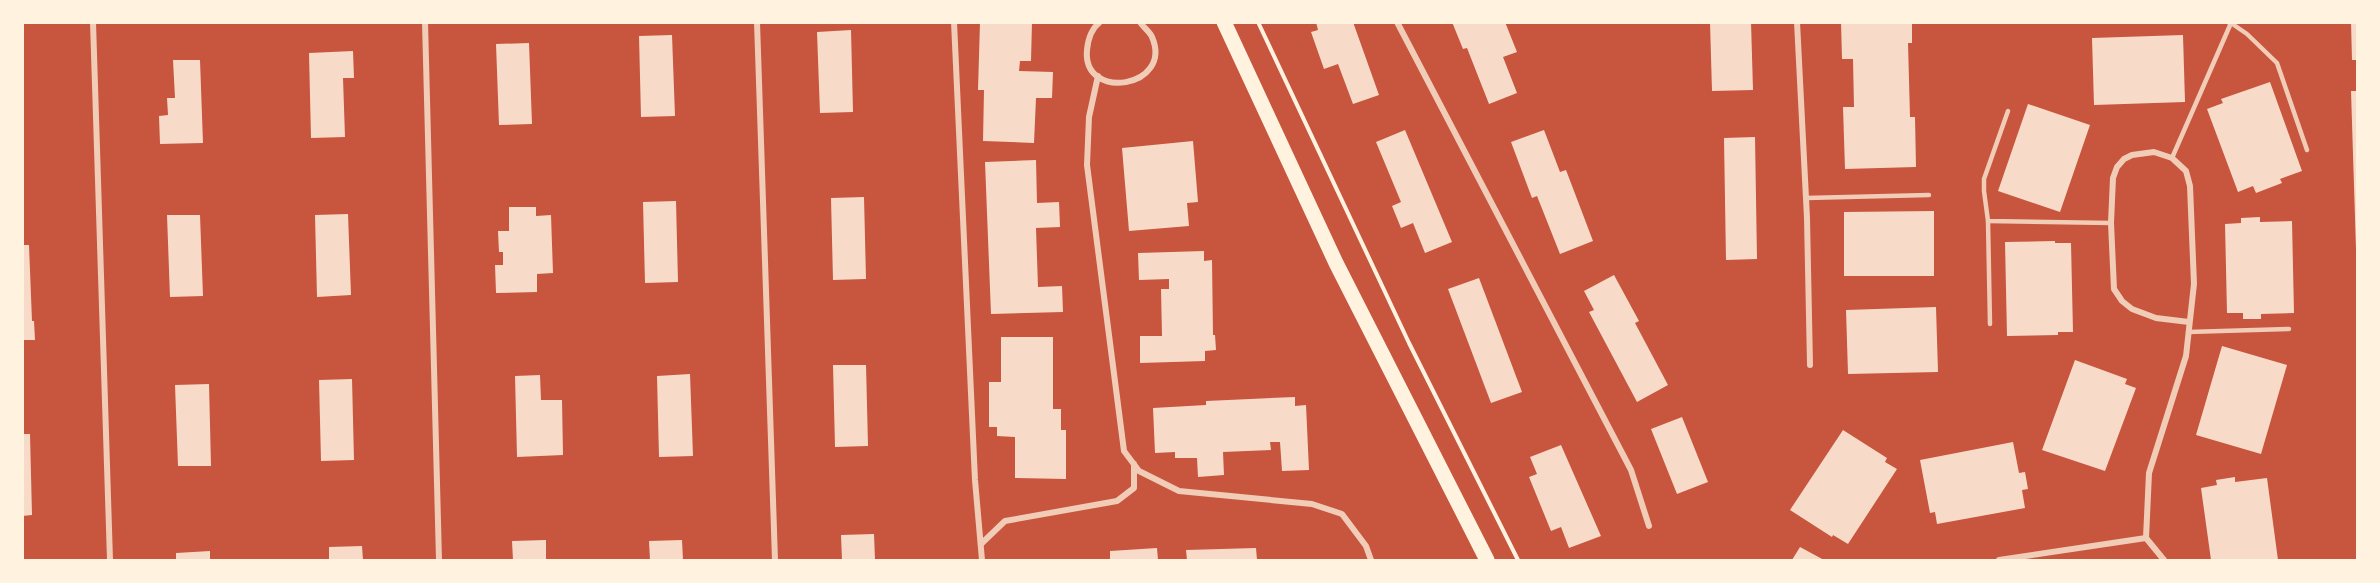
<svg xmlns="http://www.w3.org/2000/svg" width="2380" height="583" viewBox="0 0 2380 583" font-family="Mulish,sans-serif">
	<rect width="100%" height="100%" fill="#c8553d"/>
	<g fill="#f7dbc8">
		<path d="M980 22H1032L1031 61H1020L1019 71 1053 72 1052 98H1036L1034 143 983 141 984 90H978Z"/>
		<path d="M1316 22H1353L1379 95 1353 104 1338 64 1324 69 1311 32 1318 30Z"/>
		<path d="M1452 22H1505L1517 52 1503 57 1517 93 1489 104 1467 48 1463 49Z"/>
		<path d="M1710 22H1751L1753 90 1712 91Z"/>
		<path d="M1841 22H1912V43H1908L1910 117H1915L1916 167 1845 169 1843 107H1854L1853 59H1842Z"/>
		<path d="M2351 22H2358V60H2352Z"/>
		<path d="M851 30 853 112 820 113 817 32Z"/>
		<path d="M672 35 675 116 641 117 639 36Z"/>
		<path d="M2183 35 2185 102 2094 105 2092 38Z"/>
		<path d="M529 43 532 124 499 125 496 44Z"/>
		<path d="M353 51 354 78H343L345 137 311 138 309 53Z"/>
		<path d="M173 60H200L203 143 160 144 159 116 168 115 167 98H175Z"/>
		<path d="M2270 82 2302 171 2280 179 2282 183 2256 193 2253 186 2238 192 2207 109 2223 103 2221 99Z"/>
		<path d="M2351 91H2358V249H2356Z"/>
		<path d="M2028 104 2090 125 2060 212 1998 191Z"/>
		<path d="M1405 130 1452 242 1425 253 1413 223 1401 228 1392 206 1401 202 1376 142Z"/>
		<path d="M1544 130 1560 172 1566 170 1593 241 1560 254 1537 196 1532 198 1511 142Z"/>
		<path d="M1755 137 1757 259 1726 260 1724 138Z"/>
		<path d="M1193 141 1198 202 1187 203 1189 226 1129 231 1122 148Z"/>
		<path d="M1036 160 1037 203 1059 202 1060 227 1036 228 1038 287 1062 286 1063 312 991 314 985 162Z"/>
		<path d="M864 197 866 279 833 280 831 198Z"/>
		<path d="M676 201 678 282 645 283 643 202Z"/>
		<path d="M509 207H536V216L551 215 553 273 537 274V292L496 293 495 265H503V252H499L498 231H509Z"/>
		<path d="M1934 211V276H1844V212Z"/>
		<path d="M348 214 351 295 317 297 315 215Z"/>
		<path d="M167 215H200L203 296 170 297Z"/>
		<path d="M2260 217V222L2292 221 2294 313 2261 314V319H2243V313H2227L2225 224 2241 223V218Z"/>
		<path d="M2055 241V243H2071L2073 332H2058V335L2007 336 2005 242Z"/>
		<path d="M22 245H29L32 321H34L35 340H22Z"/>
		<path d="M1204 251V261L1212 260 1213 335H1215L1216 350 1205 351V361L1140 363V336H1162L1161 289H1169V279L1139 280 1138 253Z"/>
		<path d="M1614 275 1639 321 1635 323 1668 385 1637 402 1589 312 1594 310 1584 291Z"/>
		<path d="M1479 278 1522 392 1491 403 1448 289Z"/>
		<path d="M1936 307 1938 372 1848 374 1846 310Z"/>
		<path d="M1001 337H1053V409H1061V430H1066V479L1015 478V437L997 436V427H989V382H1001Z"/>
		<path d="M2222 346 2287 365 2261 454 2196 435Z"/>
		<path d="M2075 360 2127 379 2125 384 2136 388 2105 471 2042 450Z"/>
		<path d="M833 365H866L868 446 835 447Z"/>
		<path d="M690 374 693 456 659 457 657 376Z"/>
		<path d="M540 375 541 400H562L563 455 517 457 515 376Z"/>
		<path d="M352 379 354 460 321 461 319 380Z"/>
		<path d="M209 384 211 466H178L175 385Z"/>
		<path d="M1295 397V406L1306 405 1309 470 1282 471 1280 442H1270L1271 450 1223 452 1224 475 1198 477 1197 458H1175V452L1155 453 1153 408 1206 405V401Z"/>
		<path d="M1682 417 1708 482 1677 494 1651 429Z"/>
		<path d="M1843 430 1887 458 1885 462 1897 469 1848 544 1833 535 1832 537 1790 510Z"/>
		<path d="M22 434H30L32 515 22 516Z"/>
		<path d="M2013 442 2019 473 2025 472 2028 489 2022 490 2025 508 1937 524 1935 512 1930 513 1920 460Z"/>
		<path d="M1561 445 1601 536 1569 548 1561 527 1551 531 1529 477 1537 474 1530 457Z"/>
		<path d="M2235 477V482L2267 478 2278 560H2211L2201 488 2217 485 2216 480Z"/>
		<path d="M874 534 875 560H842L841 535Z"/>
		<path d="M546 540V560H513L512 541Z"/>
		<path d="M682 540 683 560H650L649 541Z"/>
		<path d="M362 546 363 560H329V547Z"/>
		<path d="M1800 547 1824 560H1792Z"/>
		<path d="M1157 548 1158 560H1110V551Z"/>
		<path d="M1256 548 1257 560H1187L1186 550Z"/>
		<path d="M210 551V560H176V553Z"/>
	</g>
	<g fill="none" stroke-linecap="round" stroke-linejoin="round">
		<path stroke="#fff3e0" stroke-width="4" d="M1258 22 1409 343 1518 560"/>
		<g stroke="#f1ccb7" stroke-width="4.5">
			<path d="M2231 23 2247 34 2277 63 2307 150"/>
			<path d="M2008 111 1984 179V191L1988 221 2111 223"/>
			<path d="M2172 158 2231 23 2228 22"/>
			<path d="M1806 198 1929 195"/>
			<path d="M1988 221 1990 324"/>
			<path d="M2188 332 2289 329"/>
		</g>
		<g stroke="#f1ccb7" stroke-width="6">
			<path d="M93 22 110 560"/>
			<path d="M425 22 439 560"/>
			<path d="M757 22 775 560"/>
			<path d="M954 22 975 480 982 560"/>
			<path d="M1100 22C1091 29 1088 39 1087 50 1082 102 1174 88 1152 37 1150 32 1143 27 1140 22"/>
			<path d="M1397 22 1631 470 1649 526"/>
			<path d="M1797 22 1807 218 1810 365"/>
			<path d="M1098 76 1089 117 1087 165 1124 451 1139 471 1179 491 1312 504 1342 514 1366 546 1371 560"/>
			<path d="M981 544 1005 521 1117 501 1134 488V464"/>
			<path d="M1999 560 2146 538"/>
			<path d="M2164 560 2146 538 2149 473 2186 356 2194 284 2190 186 2186 171 2172 158 2154 152 2132 155 2124 159 2117 167 2113 178 2111 223 2114 289 2122 301 2132 309 2156 318 2189 322"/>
		</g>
		<path stroke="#fff3e0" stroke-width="15" d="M1224 22 1336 263 1487 560"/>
	</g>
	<rect width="2380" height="583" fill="none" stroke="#fff3e0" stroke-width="48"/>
</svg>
